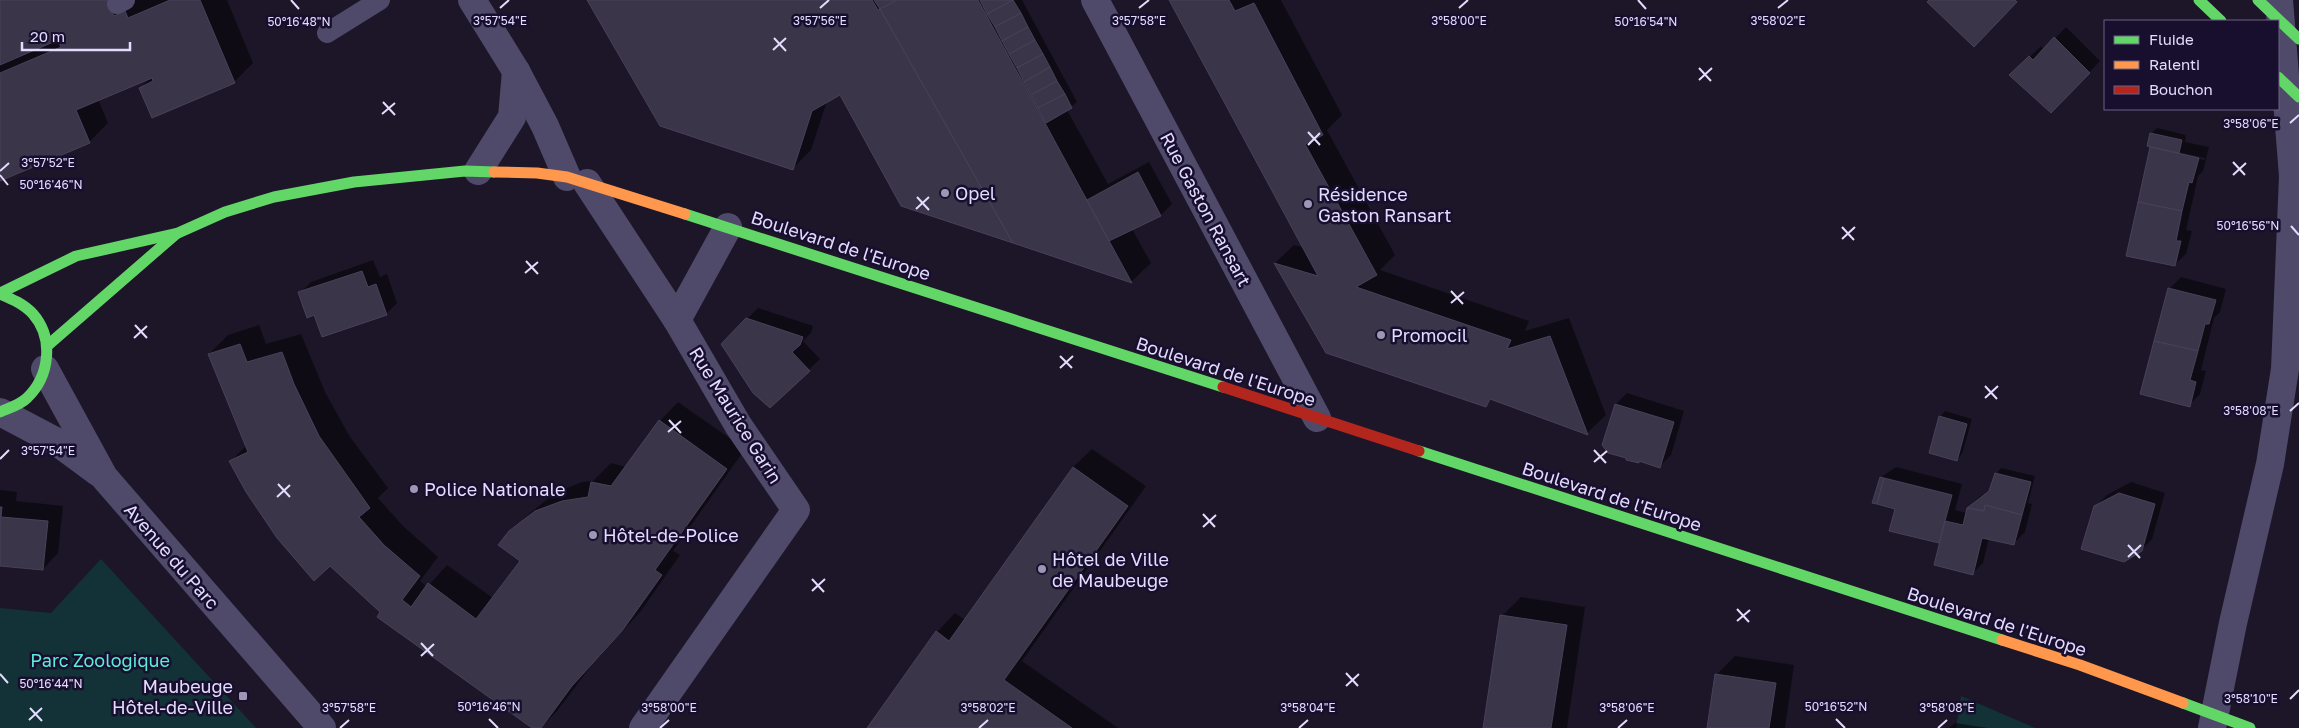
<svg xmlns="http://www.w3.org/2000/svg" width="2299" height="728" viewBox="0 0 2299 728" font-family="'Golos Text',sans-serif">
	<rect width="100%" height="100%" fill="#1c1628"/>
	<g fill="#123237">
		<path d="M101 559 256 728H0V608L51 613Z"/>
		<path d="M1961 696 2035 728H1956Z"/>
	</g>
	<g fill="#0007" fill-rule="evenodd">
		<path d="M0 0H227L253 63 234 82 140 88 151 77 98 99 108 123 89 142 0 180Z"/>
		<path d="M589 0H1022L1077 102 1067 110 1108 184 1149 162 1172 204 1161 215 1132 229 1151 263 1132 281 902 205 841 94 827 101 811 150 792 169Z"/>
		<path d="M1170 0H1281L1342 115 1327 130 1395 255 1380 270 1529 321 1525 331 1569 318 1606 415 1587 433 1492 399 1485 405 1326 352 1275 263 1294 245 1305 248Z"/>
		<path d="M2066 27 2100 61 2062 101 2011 75 2041 46 2044 50Z"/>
		<path d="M2157 128 2186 135 2185 142 2209 147 2203 171 2198 176 2193 199 2186 230 2192 231 2186 254 2174 265 2151 148V134ZM2179 152 2205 158V160L2177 154Z"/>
		<path d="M373 260 380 277 387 274 397 303 386 314H315L300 293 311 282Z"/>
		<path d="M2181 277 2226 289 2220 312 2214 318 2201 370 2206 371 2200 394 2189 405 2169 289Z"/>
		<path d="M758 308 813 326 811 333 803 341 820 359 770 407 747 319Z"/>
		<path d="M259 325 266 344 301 334 326 394 350 437 388 488 378 498 403 526 438 557 420 581 427 587 447 565 493 598 521 561 510 532 530 513 555 493 582 482 593 481 611 463 626 467 660 421 678 402 745 449 673 551 680 555 641 611 591 666 557 711 540 728H535L382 612 230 462 247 445 209 354 228 335ZM398 596 410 605 409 607 396 597Z"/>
		<path d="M1627 393 1684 411 1671 455 1660 466 1640 460 1638 462 1627 457 1616 404Z"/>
		<path d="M1945 411 1972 419 1962 454 1957 460 1940 417Z"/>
		<path d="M1092 449 1146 486 1022 661 1118 728H869L937 632 955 613 965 620 1073 467Z"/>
		<path d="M1896 467 1962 484 1955 510 1967 513 1968 508 1979 497 1991 490 1996 474 2001 468 2035 476 2028 503 2032 504 2025 532 2014 543 1989 538 1983 563 1972 574 1941 542 1890 530 1897 508 1874 502 1881 477Z"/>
		<path d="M2131 482 2165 493 2152 539 2141 550 2096 506 2107 495Z"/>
		<path d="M0 490 17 492 16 501 63 506 58 553 43 569 0 565Z"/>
		<path d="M1521 597 1585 607 1567 728H1484L1502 616Z"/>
		<path d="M1735 656 1794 665 1785 728H1708L1716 675Z"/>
		<path d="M1955 723 1988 728H1949Z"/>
	</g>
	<g fill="#3b3549" stroke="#49415a">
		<path d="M0 0H107L114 16 125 11 128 18 170 0H200L235 83 152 118 139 88 153 81 152 78 76 110 90 143 0 181V73L61 47 58 40 0 65Z"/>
		<path d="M587 0H872L878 10 880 9 1013 243 901 206 840 95 812 111 793 170 660 126Z"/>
		<path d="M874 0H897L880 9Z"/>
		<path d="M897 0H978L1132 283 1013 243 880 9Z"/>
		<path d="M980 0H1013L987 14Z"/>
		<path d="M1013 0 1021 13 995 27 987 14Z"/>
		<path d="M1169 0H1229L1235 11 1254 3 1323 135 1305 144 1377 275 1356 287 1511 340 1507 349 1550 336 1588 435 1490 399 1486 407 1326 353 1274 263 1318 276Z"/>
		<path d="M1929 0H2015L2017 2 1974 47 1927 2Z"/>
		<path d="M1021 13 1028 27 1002 41 995 27Z"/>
		<path d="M1028 27 1035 40 1009 54 1002 41Z"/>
		<path d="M2054 37 2090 73 2051 113 2009 75 2029 56 2033 60Z"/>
		<path d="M1035 40 1043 54 1017 68 1009 54Z"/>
		<path d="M1043 54 1050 67 1024 82 1017 68Z"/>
		<path d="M1050 67 1057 81 1031 95 1024 82Z"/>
		<path d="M1057 81 1065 94 1038 108 1031 95Z"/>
		<path d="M1065 94 1072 108 1046 123 1038 108Z"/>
		<path d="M2150 133 2182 140 2179 153 2147 146Z"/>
		<path d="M2150 147 2199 158 2192 183 2189 182 2182 211 2138 202Z"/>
		<path d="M1138 172 1161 216 1109 241 1087 200Z"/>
		<path d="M2138 202 2182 211 2176 241H2181L2175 266 2126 256Z"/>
		<path d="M362 271 368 287 376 284 387 315 322 337 314 315 307 318 298 292Z"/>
		<path d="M2168 288 2216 300 2209 324H2205L2198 351 2154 341Z"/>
		<path d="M746 318 803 337 800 345 792 352 810 371 770 408 753 393 721 344Z"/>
		<path d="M2154 341 2198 351 2190 380 2196 382 2190 407 2140 394Z"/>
		<path d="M240 344 247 362 282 352 294 384 319 436 370 508 359 517 384 545 420 576 402 600 411 607 428 583 476 619 520 561 498 545 509 531 535 511 562 501 588 497 591 482 611 486 659 420 727 469 655 570 662 575 622 631 572 686 541 728H532L377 617 380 612 330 566 314 581 277 538 246 492 229 461 248 452 208 354Z"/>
		<path d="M1615 404 1674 422 1660 468 1639 461V463L1626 460V458L1608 453 1602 445Z"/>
		<path d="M1939 416 1967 424 1957 461 1929 453Z"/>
		<path d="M1073 467 1128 506 1004 680 1072 728H867L936 631 949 641Z"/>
		<path d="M1995 473 2031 482 2022 515 1985 505 1984 511 1967 508 1989 491Z"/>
		<path d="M1880 477 1884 478 1877 504 1872 503Z"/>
		<path d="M1884 478 1952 495 1939 543 1889 531 1895 509 1877 504Z"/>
		<path d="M2119 493 2155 504 2142 551 2124 562 2081 549 2094 506Z"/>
		<path d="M1985 505 2022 515 2014 545 1982 538 1973 575 1934 565 1945 521 1963 525 1967 508 1984 511Z"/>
		<path d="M0 507H2L1 517 48 521 43 570 0 566Z"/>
		<path d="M1500 615 1567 625 1551 728H1483Z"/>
		<path d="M1715 674 1776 683 1769 728H1707Z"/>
	</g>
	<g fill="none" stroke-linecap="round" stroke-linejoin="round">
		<g stroke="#4f4a69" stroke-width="20">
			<path d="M117 4 125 0"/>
			<path d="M327 33 380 0"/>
		</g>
		<g stroke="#4f4a69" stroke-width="28">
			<path d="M472 0 516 71 545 126 567 177"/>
			<path d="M1095 0 1317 418"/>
			<path d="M478 171 512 117 516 71"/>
			<path d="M587 183 677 320 738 425 796 510 643 728"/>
			<path d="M677 320 728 227"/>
			<path d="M45 369 104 477 322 728"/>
			<path d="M0 412 57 442 99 473"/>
			<path d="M2212 728 2233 623 2270 464 2285 369 2293 176 2279 0"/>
		</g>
		<g stroke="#63d668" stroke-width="11">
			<path d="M2199 0 2221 21"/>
			<path d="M2258 0 2299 39"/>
			<path d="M2278 77 2299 97"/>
			<path d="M685 214 1223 387"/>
			<path d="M0 293 76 256 178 233 225 212 274 197 354 182 465 171 494 172"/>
			<path d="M0 294C12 299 24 304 33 314 54 338 50 376 27 398 20 405 9 408 0 412"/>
			<path d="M47 346 176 234"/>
			<path d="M1419 451 2002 640"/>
			<path d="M2183 703 2250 728"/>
		</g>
		<g stroke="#ff974d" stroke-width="11">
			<path d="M494 172 537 173 567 177 685 214"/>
			<path d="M2002 640 2080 665 2183 703"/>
		</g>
		<path stroke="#b3261e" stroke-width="11" d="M1223 387 1419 451"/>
	</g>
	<path fill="none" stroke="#e4dcff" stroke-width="2" d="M291 0 299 9M1638 0 1646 9M500 8 509 0M820 8 829 0M1139 8 1149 0M1459 8 1468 0M1778 8 1788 0M774 38 786 51M773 50 786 38M1699 68 1711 81M1699 80 1712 68M383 102 395 115M382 114 395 103M2290 123 2299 115M1308 132 1320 145M1308 145 1320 133M2233 162 2245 175M0 171 9 163M0 175 8 185M2233 175 2246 163M917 197 929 210M916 209 929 197M2291 226 2299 235M1842 227 1854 240M1842 239 1855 227M526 261 538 274M525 273 538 262M1451 291 1463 304M1451 303 1464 292M135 325 147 338M134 338 147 326M1060 356 1072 368M1060 368 1073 356M1985 386 1997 399M1985 398 1998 386M2290 411 2299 403M669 420 681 433M668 432 681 421M1594 450 1606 463M0 459 9 450M1594 462 1607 451M278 484 290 497M277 497 290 485M1203 514 1215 527M1203 527 1216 515M2128 545 2140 558M2128 557 2141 545M812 579 824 592M812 591 825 579M1737 609 1749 622M1737 621 1750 610M421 643 433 656M421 656 434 644M1346 673 1358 686M0 674 8 683M1346 686 1359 674M2290 699 2299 690M30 708 42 721M489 719 498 728M1836 719 1845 728M29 720 42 708M340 728 349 720M660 728 669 720M979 728 988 720M1299 728 1308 720M1618 728 1627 720M1938 728 1947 720"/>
	<g fill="#9e97b4" stroke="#180f2f" stroke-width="2">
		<circle cx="945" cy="193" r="5"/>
		<circle cx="1308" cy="204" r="5"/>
		<circle cx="1381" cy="335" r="5"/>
		<circle cx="414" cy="489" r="5"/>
		<circle cx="593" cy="535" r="5"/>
		<circle cx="1042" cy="569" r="5"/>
		<rect x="238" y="691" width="10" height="10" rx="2.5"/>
	</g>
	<g text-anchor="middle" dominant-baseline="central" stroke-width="5" stroke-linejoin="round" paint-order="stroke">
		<g font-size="18" fill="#e4dcff" stroke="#180f2f" text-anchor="start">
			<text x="955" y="193">Opel</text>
			<text x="1318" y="194">Résidence<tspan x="1318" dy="21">Gaston Ransart</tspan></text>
			<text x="1391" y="335">Promocil</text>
			<text x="424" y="489">Police Nationale</text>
			<text x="603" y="535">Hôtel-de-Police</text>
			<text x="1052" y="559">Hôtel de Ville<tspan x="1052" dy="21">de Maubeuge</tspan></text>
			<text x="233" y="686" text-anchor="end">Maubeuge<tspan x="233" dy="21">Hôtel-de-Ville</tspan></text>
		</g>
		<g font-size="18" fill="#e4dcff" stroke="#180f2f">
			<text transform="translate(1206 209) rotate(62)">Rue Gaston Ransart</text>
			<text transform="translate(841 245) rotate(18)">Boulevard de l'Europe</text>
			<text transform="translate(1226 371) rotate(18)">Boulevard de l'Europe</text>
			<text transform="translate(736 415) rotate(58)">Rue Maurice Garin</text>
			<text transform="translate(1612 496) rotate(18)">Boulevard de l'Europe</text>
			<text transform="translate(172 556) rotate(49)">Avenue du Parc</text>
			<text transform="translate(1997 621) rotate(18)">Boulevard de l'Europe</text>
		</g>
		<g font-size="18" fill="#5aedd9" stroke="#180f2f">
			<text x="100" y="660">Parc Zoologique</text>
		</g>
	</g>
	<g font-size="12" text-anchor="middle" fill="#e4dcff" stroke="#180f2f" stroke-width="5" stroke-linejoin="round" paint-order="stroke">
		<text x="500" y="25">3°57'54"E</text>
		<text x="820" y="25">3°57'56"E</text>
		<text x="1139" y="25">3°57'58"E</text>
		<text x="1459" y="25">3°58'00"E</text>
		<text x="1778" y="25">3°58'02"E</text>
		<text x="299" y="26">50°16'48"N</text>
		<text x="1646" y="26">50°16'54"N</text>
		<text x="2251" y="128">3°58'06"E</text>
		<text x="48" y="167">3°57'52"E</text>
		<text x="51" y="189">50°16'46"N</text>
		<text x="2248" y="230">50°16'56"N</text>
		<text x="2251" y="415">3°58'08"E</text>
		<text x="48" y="455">3°57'54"E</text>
		<text x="51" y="688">50°16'44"N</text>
		<text x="2251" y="703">3°58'10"E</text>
		<text x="489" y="711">50°16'46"N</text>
		<text x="1836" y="711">50°16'52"N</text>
		<text x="349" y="712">3°57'58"E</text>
		<text x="669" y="712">3°58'00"E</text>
		<text x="988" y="712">3°58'02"E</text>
		<text x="1308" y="712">3°58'04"E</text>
		<text x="1627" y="712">3°58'06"E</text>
		<text x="1947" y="712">3°58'08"E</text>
	</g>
	<rect x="2104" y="20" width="175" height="90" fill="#180f2f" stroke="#6a6182"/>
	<rect x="2114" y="36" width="25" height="8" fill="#63d668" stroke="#6a6182"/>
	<text x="2149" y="45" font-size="15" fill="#e4dcff">Fluide</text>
	<rect x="2114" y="61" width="25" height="8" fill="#ff974d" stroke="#6a6182"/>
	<text x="2149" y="70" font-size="15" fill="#e4dcff">Ralenti</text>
	<rect x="2114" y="86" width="25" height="8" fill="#b3261e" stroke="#6a6182"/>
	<text x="2149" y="95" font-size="15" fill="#e4dcff">Bouchon</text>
	<path d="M22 42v8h108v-8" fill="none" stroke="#e4dcff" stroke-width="2.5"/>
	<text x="30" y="42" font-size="15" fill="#e4dcff" stroke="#180f2f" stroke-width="4" paint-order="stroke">20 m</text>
</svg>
